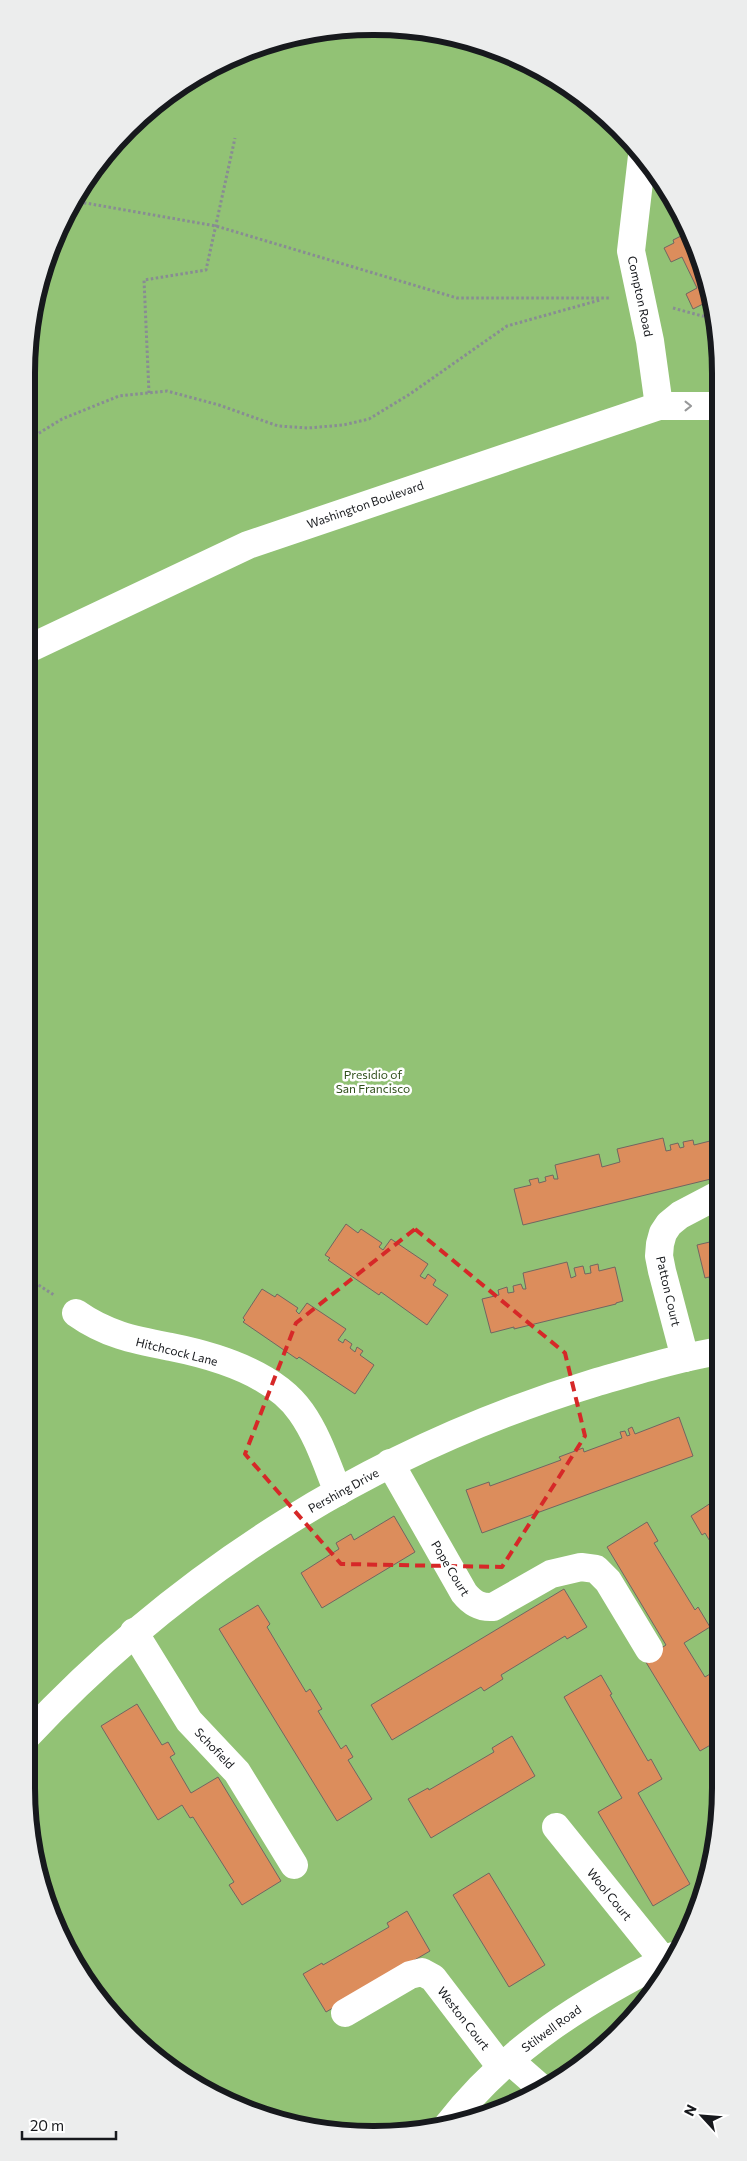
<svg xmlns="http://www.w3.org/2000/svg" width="747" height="2161" viewBox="0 0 747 2161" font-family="Commissioner,sans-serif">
	<rect width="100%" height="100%" fill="#dbe1eb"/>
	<path fill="#92c275" d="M396 27 463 38 547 73 634 144 685 220 718 328 721 1787 709 1877 662 1981 619 2033 567 2076 463 2123 396 2134 328 2132 220 2099 162 2063 113 2017 53 1920 33 1855 26 1788V374L38 284 62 220 98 162 144 113 200 73 262 45 328 29Z"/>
	<g fill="#dc8d5c" stroke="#716661">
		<path d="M689 232 711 305 706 307 705 303 693 309 686 294 697 288 696 286 682 257 671 262 664 248 674 243 673 240Z"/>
		<path d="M663 1138 666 1151 671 1150 670 1145 678 1143 680 1148 684 1147 683 1142 693 1140 694 1145 710 1141 719 1177 523 1225 514 1189 531 1185 529 1180 538 1178 539 1183 546 1181 545 1177 553 1175 554 1179H558L555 1165 599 1154 602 1167 620 1162 617 1149Z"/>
		<path d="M346 1224 358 1233 361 1229 382 1243 379 1247 383 1250 391 1239 428 1264 420 1276 425 1279 428 1274 436 1280 433 1285 448 1295 427 1325 381 1292 379 1295 328 1260 330 1258 325 1255Z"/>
		<path d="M720 1233V1279L710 1281 709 1277 705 1278 697 1245 714 1241 713 1235Z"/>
		<path d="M567 1262 571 1278 576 1276 574 1268 583 1266 585 1274 591 1273 590 1266 598 1264 599 1271 615 1267 623 1301 616 1303V1304L514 1329V1327L491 1333 482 1299 499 1295 498 1290 507 1287 508 1293 514 1292 513 1286 521 1284 523 1289H526L523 1273Z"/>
		<path d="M262 1289 275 1297 277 1294 298 1308 296 1311 299 1314 307 1303 346 1329 338 1340 343 1343 345 1339 352 1344 350 1348 355 1352 357 1347 363 1351 360 1355 374 1365 355 1394 299 1357 297 1359 243 1322 245 1320 243 1318Z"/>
		<path d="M679 1417 693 1456 482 1533 466 1490 489 1482 490 1486 561 1460 559 1457 583 1448 584 1452 622 1438 620 1432 625 1431 627 1436 630 1435 628 1429 632 1427 635 1434Z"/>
		<path d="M720 1497V1558L705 1533 702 1535 691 1516Z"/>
		<path d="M394 1516 415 1552 322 1608 301 1573 339 1549 336 1543 351 1534 354 1540Z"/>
		<path d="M647 1522 658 1541 654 1543 695 1610 698 1607 710 1627 684 1643 705 1677 710 1674 717 1686 712 1689 721 1703V1739L700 1751 644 1659 666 1645 607 1547Z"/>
		<path d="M564 1589 587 1627 567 1639 565 1636 501 1675 503 1679 484 1691 481 1687 392 1740 371 1705Z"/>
		<path d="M258 1605 270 1624 267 1627 306 1692 310 1689 322 1709 318 1711 341 1749 346 1745 353 1757 348 1760 372 1799 337 1821 219 1629Z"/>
		<path d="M601 1675 612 1694 610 1695 648 1761 651 1759 662 1779 638 1793 690 1884 653 1906 598 1812 622 1798 564 1697Z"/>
		<path d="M137 1704 162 1745 168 1742 175 1754 170 1757 191 1793 218 1777 281 1881 242 1905 229 1885 234 1882 193 1817 190 1818 182 1805 158 1820 101 1726Z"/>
		<path d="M512 1736 535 1776 431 1838 408 1799 428 1788 429 1790 494 1752 492 1748Z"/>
		<path d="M489 1873 545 1965 509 1987 453 1895Z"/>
		<path d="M407 1911 430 1951 326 2012 303 1974 322 1963 323 1965 389 1927 387 1923Z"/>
	</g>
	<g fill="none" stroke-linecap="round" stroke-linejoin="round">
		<g stroke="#888c93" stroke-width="3" stroke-dasharray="2.5 2.5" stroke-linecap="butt">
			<path d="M74 201 216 226 457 298H611"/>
			<path d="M673 308 702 316H714"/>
			<path d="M149 393 144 280 206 270 235 138"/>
			<path d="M26 441 62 419 119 396 167 391 219 405 278 426 308 428 343 425 369 419 410 394 507 326 600 300"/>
			<path d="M26 1277 54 1295"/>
		</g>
		<g stroke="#fff" stroke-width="28">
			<path d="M642 156 631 251 650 341 659 406"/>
			<path d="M26 650 248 545 659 406H718"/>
			<path d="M76 1313C107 1335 135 1340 171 1347 216 1356 274 1373 301 1412 318 1436 327 1465 338 1492"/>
			<path d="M685 1358 662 1271 659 1256 660 1244 663 1233 669 1224 680 1215 720 1194"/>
			<path d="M390 1463 464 1593C472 1603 480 1608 493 1607L551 1574 581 1567 596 1569 608 1581 649 1649"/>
			<path d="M134 1632 189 1721 237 1772 294 1865"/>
			<path d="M26 1737C182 1570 376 1449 594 1383 636 1371 677 1358 720 1351"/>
			<path d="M556 1827 664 1961"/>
			<path d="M345 2013 410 1975 422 1972 433 1978 501 2067"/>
			<path d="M509 2060 541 2088"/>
			<path d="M447 2126C508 2047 586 2000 673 1956"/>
		</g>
	</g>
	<defs><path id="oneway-chevron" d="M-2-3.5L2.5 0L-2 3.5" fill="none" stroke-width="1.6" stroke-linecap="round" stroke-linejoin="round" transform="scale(1.25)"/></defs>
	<use stroke="#979899" href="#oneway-chevron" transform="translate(688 406)"/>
	<path fill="none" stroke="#d62828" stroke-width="4" stroke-dasharray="10 6" stroke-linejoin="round" d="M415 1229 565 1353 585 1436 502 1567 341 1564 245 1454 296 1323Z"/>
	<g text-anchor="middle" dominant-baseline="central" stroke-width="5" stroke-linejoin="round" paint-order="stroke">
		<g font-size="12" fill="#17191d" stroke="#fff">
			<text transform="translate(641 296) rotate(78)">Compton Road</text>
			<text transform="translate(365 504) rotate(-19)">Washington Boulevard</text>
			<text transform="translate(669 1291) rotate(77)">Patton Court</text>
			<text transform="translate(177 1351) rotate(14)">Hitchcock Lane</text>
			<text transform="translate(343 1490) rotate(-29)">Pershing Drive</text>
			<text transform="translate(451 1568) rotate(59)">Pope Court</text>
			<text transform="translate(215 1748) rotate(46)">Schofield</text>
			<text transform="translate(610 1894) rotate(51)">Wool Court</text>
			<text transform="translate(464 2018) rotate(52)">Weston Court</text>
			<text transform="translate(551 2028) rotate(-36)">Stilwell Road</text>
		</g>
		<g font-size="12" fill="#31501c" stroke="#fff">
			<text x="373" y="1074">Presidio of<tspan x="373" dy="14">San Francisco</tspan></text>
		</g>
	</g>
	<path d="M0 0H747V2161H0ZM373 35H374A338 338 0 0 1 712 373V1788A338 338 0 0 1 374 2126H373A338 338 0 0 1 35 1788V373A338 338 0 0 1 373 35Z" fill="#eceded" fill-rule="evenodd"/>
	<path fill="none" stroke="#17191d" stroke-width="6" d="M373 35H374A338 338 0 0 1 712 373V1788A338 338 0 0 1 374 2126H373A338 338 0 0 1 35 1788V373A338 338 0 0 1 373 35Z"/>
	<g transform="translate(702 2116) rotate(296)" stroke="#ffffff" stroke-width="4" paint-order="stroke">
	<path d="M0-4L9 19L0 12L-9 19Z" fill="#17191d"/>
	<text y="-8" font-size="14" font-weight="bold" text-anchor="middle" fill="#17191d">N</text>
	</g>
	<path d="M22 2131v8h94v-8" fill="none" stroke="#17191d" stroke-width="2.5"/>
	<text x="30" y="2131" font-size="15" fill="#17191d" stroke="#ffffff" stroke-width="4" paint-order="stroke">20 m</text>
</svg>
